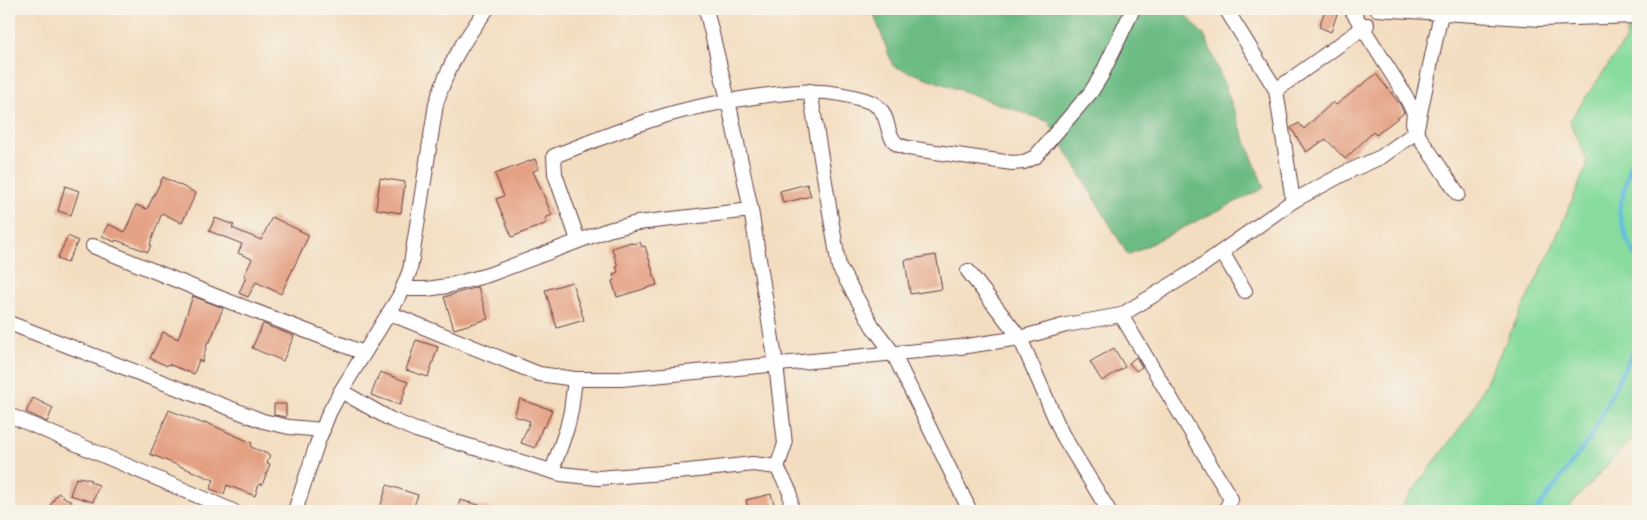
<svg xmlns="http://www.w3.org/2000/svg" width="1647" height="520" viewBox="0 0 1647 520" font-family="Delius,sans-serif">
	<rect width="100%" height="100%" fill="#f7f3e8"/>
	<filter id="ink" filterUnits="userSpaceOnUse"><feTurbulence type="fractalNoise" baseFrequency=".02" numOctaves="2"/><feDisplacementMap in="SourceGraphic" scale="10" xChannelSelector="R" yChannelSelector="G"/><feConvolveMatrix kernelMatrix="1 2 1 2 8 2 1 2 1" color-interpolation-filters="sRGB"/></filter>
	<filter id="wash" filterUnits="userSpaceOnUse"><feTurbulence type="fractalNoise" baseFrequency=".0096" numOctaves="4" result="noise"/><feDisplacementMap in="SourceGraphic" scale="20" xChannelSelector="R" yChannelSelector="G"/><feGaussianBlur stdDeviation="1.12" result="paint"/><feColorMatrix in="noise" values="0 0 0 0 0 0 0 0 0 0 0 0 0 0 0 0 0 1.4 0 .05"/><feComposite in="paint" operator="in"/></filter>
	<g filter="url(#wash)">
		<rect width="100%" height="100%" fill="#f3ddc0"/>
		<path fill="#86db9d" stroke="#687d64" d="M1634 9H1638V431L1565 511H1398L1471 413 1551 250 1588 163 1570 120 1625 41Z"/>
		<path fill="#6cbb84" stroke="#5b6d58" d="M872 9H1181L1206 38 1264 188 1128 255 1049 122 893 66Z"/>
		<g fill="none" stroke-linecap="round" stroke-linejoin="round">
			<g stroke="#65bbe2" stroke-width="4">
				<path d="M1638 134 1619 211 1627 240 1638 259"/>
				<path d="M1536 511 1591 437 1638 340"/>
			</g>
		</g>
		<g id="blocks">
			<g fill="#e4a082">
				<path d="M1325 10 1337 14 1331 32 1319 27Z"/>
				<path d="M1376 74 1400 104 1404 113 1376 135 1373 132 1345 159 1326 139 1306 152 1291 128 1299 123 1304 129 1333 102 1336 105Z"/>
				<path d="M535 159 539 169 533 171 552 215 545 218 547 223 512 237 496 199 504 196 495 174Z"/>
				<path d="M163 177 196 193 182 223 162 213 150 244 151 245 148 252 116 240 115 242 102 236 108 224 125 232 136 205 147 209Z"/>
				<path d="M380 178 405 182 401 213 376 209Z"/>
				<path d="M807 184 811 196 783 203 780 191Z"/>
				<path d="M65 186 79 191 71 215 58 211Z"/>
				<path d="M272 217 309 235 281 294 256 282 248 297 239 293 246 277 244 276 252 259 238 253 242 244 209 231 215 218 234 225 232 228 261 240Z"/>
				<path d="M68 236 78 241 67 263 57 259Z"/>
				<path d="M631 242 632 244 640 242 642 247 645 246 657 285 617 297 612 281 615 280 613 274 618 272 616 267H618L612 248Z"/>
				<path d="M936 255 942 289 910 294 905 260Z"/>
				<path d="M572 282 584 320 557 328 545 290Z"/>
				<path d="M478 287 488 319 454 329 444 297Z"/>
				<path d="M193 296 223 308 210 342 208 341 202 362 199 360 194 374 168 364 167 366 150 358 163 332 178 339Z"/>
				<path d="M263 324 294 336 283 361 252 348Z"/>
				<path d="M416 340 438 347 428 377 406 370Z"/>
				<path d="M1114 348 1125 367 1102 381 1090 362Z"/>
				<path d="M1136 357 1142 367 1136 371 1129 363Z"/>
				<path d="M380 372 408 382 400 405 371 395Z"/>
				<path d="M33 398 53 408 47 422 26 412Z"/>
				<path d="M520 399 552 410 545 427 543 426 535 448 521 443 530 421 514 416Z"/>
				<path d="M274 404H286V417L274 415Z"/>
				<path d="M169 410 204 424 205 422 252 443 251 447 270 455 267 463 270 464 262 485 259 484 255 496 227 485 224 494 210 489 214 480 150 454Z"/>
				<path d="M80 477 91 480 90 482 99 485 93 502 70 495 76 478 79 479Z"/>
				<path d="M387 485 418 495 412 511H391L380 508Z"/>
				<path d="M58 493 72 502 66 511H58L50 506Z"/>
				<path d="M771 494 776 511H749L746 500Z"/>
				<path d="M460 500 490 508V511H457Z"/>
			</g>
		</g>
	</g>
	<g filter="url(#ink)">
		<use href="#blocks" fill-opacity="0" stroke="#633c41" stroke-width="1"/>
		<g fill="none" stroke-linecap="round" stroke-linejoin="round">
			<g stroke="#633c41" stroke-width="16">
				<g id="minor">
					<path d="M1226 9 1276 90"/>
					<path d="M1377 9 1541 19 1638 16"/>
					<path d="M1442 9 1416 132 1458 194"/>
					<path d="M810 91 839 267 873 327 893 353 970 511"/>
					<path d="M1293 201 1276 90 1367 25"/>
					<path d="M578 240 555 174 554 156C588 143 622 129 657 118 691 107 725 101 761 96 801 91 825 88 865 100 894 109 882 132 897 144 900 146 904 147 908 148L1012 163 1024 162 1035 157 1091 92 1101 76 1133 9"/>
					<path d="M93 246 215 296 364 353"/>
					<path d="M1222 252 1245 291"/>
					<path d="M968 271 1020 338 1062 434 1109 511"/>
					<path d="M403 289H427L447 286 488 275 608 230 637 223 751 210"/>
					<path d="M389 313 539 374 575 379H621L960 347 1020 338 1066 325 1121 315 1197 269 1293 201 1347 172 1381 157 1416 132 1413 123 1414 113 1405 95 1351 9"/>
					<path d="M1121 315 1231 499 1225 511"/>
					<path d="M9 323 263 421 289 427 323 430"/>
					<path d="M341 391 390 419 416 430 561 474 598 478 688 471 753 464 777 467 785 444 776 364 751 210 728 100 706 9"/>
					<path d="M9 415 233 511"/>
					<path d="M777 467 790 492 791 511"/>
					<path d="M552 471 567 428 571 411 575 379"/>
					<path d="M295 511 317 444 329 413 341 391 400 295 410 270 436 104C448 65 463 41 487 9"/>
				</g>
			</g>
			<use href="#minor" stroke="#fff" stroke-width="14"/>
		</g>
	</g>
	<rect width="1647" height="520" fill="none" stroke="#f7f3e8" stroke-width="30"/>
</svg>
